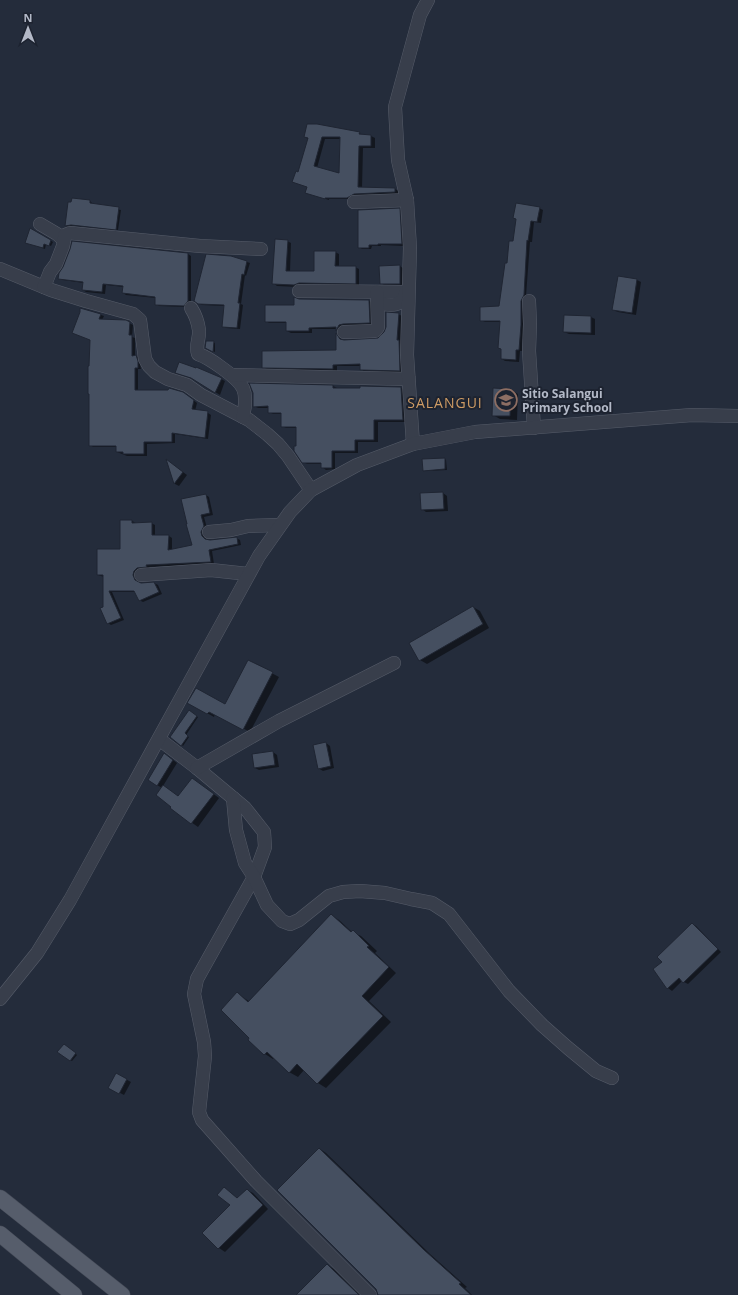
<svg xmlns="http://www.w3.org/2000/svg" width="738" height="1295" viewBox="0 0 738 1295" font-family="'Open Sans',sans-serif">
	<rect width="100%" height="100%" fill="#242c3b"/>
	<g fill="#0007" fill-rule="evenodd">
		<path d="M359 133 364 136H371L375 138V148H363L362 188 395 189 399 191V194L351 199H329V200L306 193 308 187 299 173 308 139 305 137ZM325 139H341L340 175 317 168Z"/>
		<path d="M90 201 92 203V204L121 210 118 230 74 226 68 227 66 226 69 203Z"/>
		<path d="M539 208 543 210 541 223 534 222 532 242H530L522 351H520L519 362 505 361 502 359V350L499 348 501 322H485L481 320 500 307 508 264 514 242Z"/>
		<path d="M399 209 402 211 404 246 381 245V246H372L371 249H362L359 247Z"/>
		<path d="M31 229 53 242 51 246 46 244 45 249 28 243Z"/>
		<path d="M287 241 291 243 290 272H315L335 252 339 254V267H355L359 269V285L298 287 277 286 273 283Z"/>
		<path d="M73 242 188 254 191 256V303L187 307 159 306 156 304V298L126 295 123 293 124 287 106 285 105 294 86 292 83 290 84 283 63 280 59 278Z"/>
		<path d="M247 262 250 263 246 276 245 275 241 304 243 305 240 329 226 328 223 326 225 306 202 305 198 303Z"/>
		<path d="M400 266 404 269V286H385L381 283Z"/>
		<path d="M618 277 637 280 641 282 636 315 618 312 613 310Z"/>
		<path d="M369 301 372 303 373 325H347L340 332 337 331V329H312V333H291L287 331V323H269L266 321 295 306Z"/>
		<path d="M81 309 101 315 104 316 102 320 129 323 133 325 132 337 135 338V356L139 358 140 364 141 369H138V391L187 395 197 403 195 411 208 413 211 415 208 439 175 434V443L147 444V456H127L117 452V447H93L90 445 91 340Z"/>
		<path d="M398 314 402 316 404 373 365 372 361 369V366H337V371L267 369 263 367 337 351V335L343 341 379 339Z"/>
		<path d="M565 316 591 317 595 319V335L569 334 564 332Z"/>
		<path d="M213 342 215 343V352L206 348Z"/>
		<path d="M176 372 221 379 225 381 220 395 196 380Z"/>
		<path d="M251 384 333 386 337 388H401L405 390 407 422H378V442H358V453H335V469L326 470 322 467V464H307L303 462 297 447V428H286L282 426V414H273L269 412V408H258L254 406V393Z"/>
		<path d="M494 389 511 390 518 394 517 420 500 419 493 415Z"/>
		<path d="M445 459 446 460 447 470 425 471 424 470Z"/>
		<path d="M168 461 187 475 179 486 175 484Z"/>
		<path d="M443 493 447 496 448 511 426 512 422 509Z"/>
		<path d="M206 495 209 497 213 515 204 517 207 528 204 535 206 539 210 541 236 538 240 540 241 545 212 551 214 564 149 567 150 568 136 578 138 582 141 584 154 583 158 585 162 594 143 602 139 600 136 592H112L124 620 111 625 108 623 104 607V577L98 575 121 550V521H132L136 523H151L155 525V536H169L172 538V550L193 546Z"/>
		<path d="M473 607 480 611 489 628 427 664 420 660Z"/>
		<path d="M249 661 279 677 250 732 215 714 214 717 189 703 226 706Z"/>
		<path d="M189 712 198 717 186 735 189 737 183 746 182 745Z"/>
		<path d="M326 743 330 746 334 768 323 771 318 768Z"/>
		<path d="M273 752 277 755 279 767 259 770 255 768Z"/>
		<path d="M169 757 177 763 163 786 179 797 193 779 219 798 198 827 171 808 172 807 162 788 149 780Z"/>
		<path d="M331 915 339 920 352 932 361 936 377 951 375 953 396 973 369 1001 391 1022 326 1088 318 1083 304 1070 298 1077 289 1072 274 1058 273 1059 265 1054 249 1040 251 1038 237 993 250 1002Z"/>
		<path d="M692 924 696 926 721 952 688 984 682 981 672 991 668 988 654 970 664 963Z"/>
		<path d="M66 1046 77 1055 72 1061 70 1060Z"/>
		<path d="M116 1074 131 1082 124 1095 109 1087Z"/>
		<path d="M320 1149 326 1153 430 1254 467 1287 465 1288 472 1295H378Z"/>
		<path d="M247 1190 253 1193 268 1209 225 1252 219 1248 231 1205 230 1192 238 1199Z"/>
		<path d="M327 1265 334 1269 360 1295H297Z"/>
	</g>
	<g fill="#454f60" stroke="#1f2532" fill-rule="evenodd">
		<path d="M307 124H317L360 132 359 134 371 135V146H359L358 187 395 188V192L354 194 347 198H325V199L305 193 307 187 292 182 296 171 298 172 308 138 304 137ZM322 137H340L339 173 314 166Z"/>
		<path d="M72 198 90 200V203L119 207 116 230 71 225 65 226 68 202H71Z"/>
		<path d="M516 203 540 207 537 222 531 221 528 241 527 240 524 295 521 301V325L519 350H516V360L501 359V349L498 348 500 321H480V307L499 306 505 263H507L509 241H513L516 219 513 218Z"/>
		<path d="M400 208 402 244H378V245H369V248H358V210Z"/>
		<path d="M30 228 51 240 49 246 44 244 43 248 25 243Z"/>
		<path d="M275 239 288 240 286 271H314V251H336L335 266H356V284L299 283 294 285 272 284Z"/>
		<path d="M72 241 188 253V301L184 306 155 305V297L122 293 123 286 103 284 102 292 82 290 83 282 58 279 59 273 63 267 70 249Z"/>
		<path d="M206 254 231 256 247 261 244 275 242 274 238 303H240L237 328 222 327 224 305 198 304 194 301Z"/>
		<path d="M400 265V284H380L379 266Z"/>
		<path d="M618 276 637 279 632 313 612 310Z"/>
		<path d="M294 297 299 299 369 300 370 323 343 324 339 325 336 331V327L309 328V331H286V322H265V305H294Z"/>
		<path d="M80 308 101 314 99 319 126 320 130 322 129 335H132V356L136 355 138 361V368H135V390H168L169 388 183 392 194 400 192 409 208 411 205 438 172 433V442H144V454H123V452H116V446H89V394H88V366H89L90 340 72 333 80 312Z"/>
		<path d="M386 312 399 313 397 340H399L400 371 360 370V364L333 365V369L262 368V351L336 350V333L340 339 344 340 378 338 384 332 386 327Z"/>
		<path d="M564 315 591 316V333L563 332Z"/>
		<path d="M206 341H214L213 352 205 348Z"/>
		<path d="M179 362 196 368V367L222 378 215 393 191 378 175 373Z"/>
		<path d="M249 383 333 385V388H360V386L401 387 403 420H374V440H355V451H332V468H321V463H302L294 451V446H296V427H281V413H268V406L253 407V393Z"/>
		<path d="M493 388 511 389 510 416H492Z"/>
		<path d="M445 458V469L423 471 422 459Z"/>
		<path d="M166 459 183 472 174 484Z"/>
		<path d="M443 492 444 509 421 510 420 493Z"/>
		<path d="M206 494 210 513 201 515 204 526 201 532 202 536 205 539 210 540 237 537 238 544 209 550 211 562 146 565 147 567 137 568 134 571 133 575 135 580 141 583 154 582 159 592 139 601 134 591H109L121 618 107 624 100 608 103 607V575H97V549H120V520H132V523L152 522V535H169L168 550 192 545 186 524H187L181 499Z"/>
		<path d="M473 606 483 624 419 661 409 643Z"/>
		<path d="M248 660 273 672 243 730 209 712 207 714 187 703 196 688 225 704Z"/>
		<path d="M189 710 197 716 185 733 188 736 181 746 170 737Z"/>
		<path d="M326 742 331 766 318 769 313 745Z"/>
		<path d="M273 751 275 765 254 768 252 754Z"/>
		<path d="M164 753 173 760 157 786 148 780Z"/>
		<path d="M192 778 214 794 191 824 170 808 171 807 156 795 163 785 178 796Z"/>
		<path d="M331 914 351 932 353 930 369 946 367 947 389 967 362 996 383 1016 317 1084 297 1064 289 1073 267 1052 264 1055 248 1040 249 1038 221 1010 237 992 248 1002Z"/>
		<path d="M692 923 718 949 683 983 679 978 667 989 653 969 662 962 657 957Z"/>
		<path d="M64 1044 76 1053 70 1061 57 1052Z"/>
		<path d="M116 1073 127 1079 119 1094 108 1088Z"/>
		<path d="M319 1148 423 1249 461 1283 459 1284 471 1295H378L376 1289 277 1190Z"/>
		<path d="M224 1187 237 1198 247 1189 263 1205 218 1249 202 1233 230 1205 217 1195Z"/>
		<path d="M327 1264 359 1295H296Z"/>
	</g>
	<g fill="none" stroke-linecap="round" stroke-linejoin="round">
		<g stroke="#565c69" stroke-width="14">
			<g id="minor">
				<path d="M354 202 407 200"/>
				<path d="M40 224 57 234 64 240"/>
				<path d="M0 269 51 290 86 301 133 314 140 320 145 359 149 366 155 372 168 379 187 385 201 395 249 420 267 434 278 444 288 456 311 490"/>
				<path d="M44 287 50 272 56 264 63 246 65 235 70 233 200 246 261 249"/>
				<path d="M299 291 408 292"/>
				<path d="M529 301 530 324 529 351 534 428"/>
				<path d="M378 303C391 306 403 307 406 292"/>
				<path d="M191 308C195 314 198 323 199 330 200 339 195 344 198 354 207 357 214 362 222 368 244 384 249 390 243 417"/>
				<path d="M344 332 375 331 378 327 377 292"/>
				<path d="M233 375 409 379"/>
				<path d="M413 444 407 355 410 248 407 200 398 160 395 107 420 15 428 0"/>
				<path d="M209 532 231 530 248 526 279 525"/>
				<path d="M141 575 211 570 248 574"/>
				<path d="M159 739 197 768 245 808 264 832 265 847 254 877 197 979 194 994 204 1042 205 1056 199 1112 202 1120 256 1181 370 1295"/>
				<path d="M197 768 279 721 394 663"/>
				<path d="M233 798 236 830 245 863 254 877 267 905 282 921 290 924 299 920 329 896 343 892 360 891 385 893 411 899 432 903 449 914 509 991 542 1025 568 1048 596 1071 612 1078"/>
				<path d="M0 999 37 953 70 900 259 556 290 512 311 490 357 465 413 444 475 432 692 415 738 416"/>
			</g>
		</g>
		<g stroke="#414754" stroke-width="17">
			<g id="major">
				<path d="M0 1198 122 1295"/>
				<path d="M0 1234 74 1295"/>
			</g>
		</g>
		<use href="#minor" stroke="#383e4b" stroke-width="13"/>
		<use href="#major" stroke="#565d6b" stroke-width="16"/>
	</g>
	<defs>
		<g id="school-ring" transform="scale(1.15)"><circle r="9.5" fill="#1d2330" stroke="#8d6e63" stroke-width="1.5"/><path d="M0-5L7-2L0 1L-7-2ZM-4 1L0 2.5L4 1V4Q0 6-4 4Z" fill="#8d6e63"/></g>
	</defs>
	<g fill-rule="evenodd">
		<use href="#school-ring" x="506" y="400"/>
	</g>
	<g text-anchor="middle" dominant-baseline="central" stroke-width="4" stroke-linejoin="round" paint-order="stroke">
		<g font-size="12" font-weight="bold" fill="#b3b9c7" stroke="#1d2330" text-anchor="start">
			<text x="522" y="393">Sitio Salangui<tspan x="522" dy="14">Primary School</tspan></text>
		</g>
		<g font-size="14" letter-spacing="1" fill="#cf9c65" stroke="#1d2330">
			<text x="445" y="402">SALANGUI</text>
		</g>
	</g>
	<g transform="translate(28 28)" stroke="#1d2330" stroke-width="3" paint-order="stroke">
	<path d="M0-3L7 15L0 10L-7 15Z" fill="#b3b9c7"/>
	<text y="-6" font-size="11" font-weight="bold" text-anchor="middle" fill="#b3b9c7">N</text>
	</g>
</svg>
